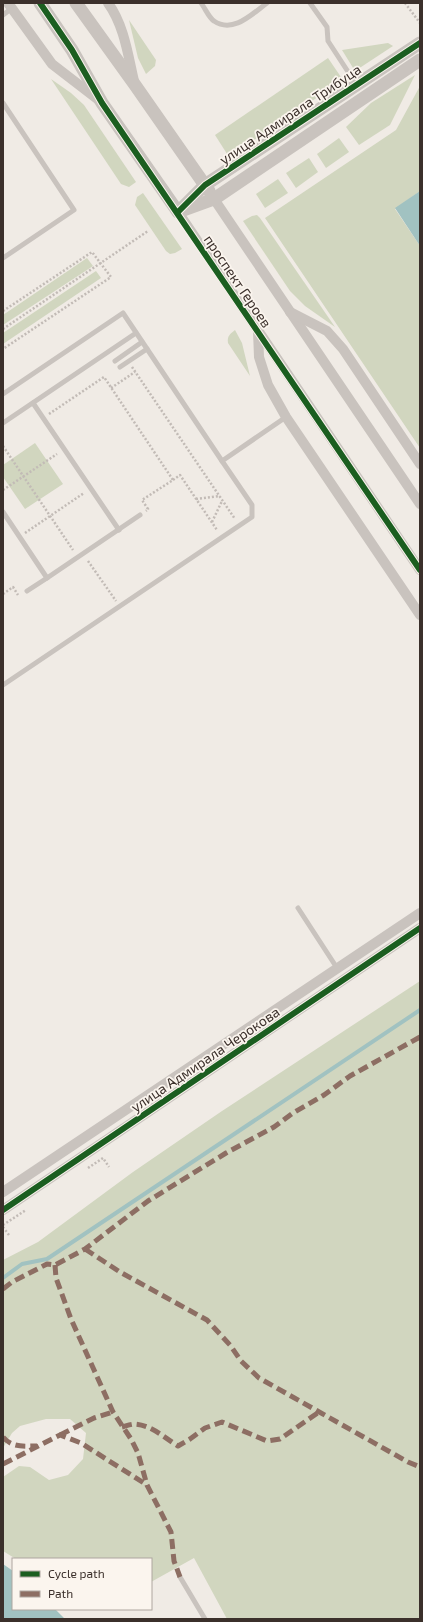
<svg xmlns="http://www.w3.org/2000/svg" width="423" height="1622" viewBox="0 0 423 1622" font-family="'Exo 2',sans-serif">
	<rect width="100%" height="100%" fill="#f0ebe5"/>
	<g fill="#d1d6bf">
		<path d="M129 20 156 60 155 66 146 74 138 58Z"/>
		<path d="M388 43 393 46 355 71 342 50Z"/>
		<path d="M328 58 343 80 229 157 215 135Z"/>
		<path d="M415 75 390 125 359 145 346 127 371 103Z"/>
		<path d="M51 79 71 93 84 105 136 182 129 187 121 184Z"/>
		<path d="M420 86V191L395 209 420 246V448L265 218 396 130Z"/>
		<path d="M339 138 349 152 326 168 317 154Z"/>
		<path d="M309 158 318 172 296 188 286 173Z"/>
		<path d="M278 179 288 193 265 208 256 194Z"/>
		<path d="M143 193 182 249 175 253 170 254 166 251 135 205 137 197Z"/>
		<path d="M257 215 260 218 335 327 305 306 290 291 243 221 252 216Z"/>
		<path d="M87 258 93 266 3 325V315Z"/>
		<path d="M96 271 101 278 3 344V333Z"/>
		<path d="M235 330 242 343 250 376 228 343C227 336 230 334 235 330Z"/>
		<path d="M35 443 63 484 25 509 3 477V465Z"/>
		<path d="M420 981V1619H227L194 1558 151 1582V1559H16L3 1551V1477L19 1466 30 1467 49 1480 68 1475 83 1459 86 1433 70 1419H46L20 1426 12 1433 3 1448V1260L38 1242 133 1172 222 1111Z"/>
	</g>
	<g fill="#a1c2c1">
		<path d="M420 191V246L395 208Z"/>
		<path d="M3 1564 13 1571V1609H55L65 1619H3Z"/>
	</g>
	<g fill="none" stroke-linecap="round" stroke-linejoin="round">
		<path stroke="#a1c2c1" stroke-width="4" d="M3 1278 22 1264 47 1259 420 1010"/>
		<g stroke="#c2bbb6" stroke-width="2.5" stroke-dasharray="2 2" stroke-linecap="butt">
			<path d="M405 3 420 23"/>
			<path d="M3 311 92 252 111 277 3 349"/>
			<path d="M3 329 148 231"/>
			<path d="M132 367 235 519"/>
			<path d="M111 388 135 372"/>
			<path d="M49 414 104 377 173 480 142 500 148 509 146 511"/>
			<path d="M3 446 73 550"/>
			<path d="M173 480 180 475 217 530"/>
			<path d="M3 490 57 454"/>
			<path d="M196 499 220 496"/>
			<path d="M212 522 222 501"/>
			<path d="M25 533 84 493"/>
			<path d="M88 561 116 601"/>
			<path d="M3 594 13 587 18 595"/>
			<path d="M88 1168 103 1158 109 1167"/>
			<path d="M3 1225 26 1210"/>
			<path d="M3 1227 9 1235"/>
		</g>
		<g stroke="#c9c3be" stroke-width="5">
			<path d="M201 3C205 8 209 18 214 21 233 34 252 14 267 3"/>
			<path d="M310 3 327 27 328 41 356 84"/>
			<path d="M3 15 12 8"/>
			<path d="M3 103 74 210 3 258"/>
			<path d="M115 361 142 342"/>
			<path d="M120 367 147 349"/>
			<path d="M3 394 123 313 222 461"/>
			<path d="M33 403 119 530"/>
			<path d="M3 423 136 333"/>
			<path d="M3 512 47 578 140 515"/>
			<path d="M27 591 47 578"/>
			<path d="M3 685 252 517V505L222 461 286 417"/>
			<path d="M298 908 337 968"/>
			<path d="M180 1577 205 1619"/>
		</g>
		<g stroke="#c9c3be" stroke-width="10">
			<path d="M8 3 52 64 100 101"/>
			<path d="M108 3C124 25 128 55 134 81"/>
			<path d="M214 199 420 504"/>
			<path d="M178 212 420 570"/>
			<path d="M290 312 327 331 343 349 420 464"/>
			<path d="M258 331 259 357 268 385 286 417 420 615"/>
			<path d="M3 1192 420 913"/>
			<path d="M3 1210 420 928"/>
		</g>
		<g stroke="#c9c3be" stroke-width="13">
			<path d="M40 3 72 50 102 103 178 212"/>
			<path d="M76 3 135 85 209 191"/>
			<path d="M181 211 214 199 420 60"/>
			<path d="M178 212 205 185 420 43"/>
		</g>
		<g stroke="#8d6e63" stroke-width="5" stroke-dasharray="10 5" stroke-linecap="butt">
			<path d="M85 1249 120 1272 207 1320 230 1345 241 1361 259 1378 408 1462 420 1467"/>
			<path d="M55 1265 56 1278 71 1319 113 1412 131 1439 138 1453 147 1485 171 1532 174 1561 180 1577"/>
			<path d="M3 1289 12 1282 47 1264 55 1265 85 1249 148 1201 226 1153 274 1127 293 1113 324 1095 350 1076 420 1037"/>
			<path d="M122 1427C126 1426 131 1424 135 1424 151 1425 165 1438 178 1446L190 1439 205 1428 222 1422 267 1441 280 1439 319 1412"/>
			<path d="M60 1435 94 1418 113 1412"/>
			<path d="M3 1437C12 1448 24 1446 37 1446"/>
			<path d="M3 1464 60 1435 81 1443 147 1485"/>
		</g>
		<g stroke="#fbf5ee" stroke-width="8">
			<g id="cycleway">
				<path d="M40 3 72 50 102 103 420 570"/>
				<path d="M178 212 205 185 420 43"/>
				<path d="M3 1210 420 928"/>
			</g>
		</g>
		<use href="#cycleway" stroke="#1b5e20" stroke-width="6"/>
	</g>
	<g text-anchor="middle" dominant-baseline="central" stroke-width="3.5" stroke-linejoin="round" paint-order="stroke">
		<g font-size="14" fill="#3b302b" stroke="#fbf5ee">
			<text transform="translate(290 114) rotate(-34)">улица Адмирала Трибуца</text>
			<text transform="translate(238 281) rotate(56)">проспект Героев</text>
			<text transform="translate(205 1059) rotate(-34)">улица Адмирала Черокова</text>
		</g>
	</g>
	<rect width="423" height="1622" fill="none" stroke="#3b302b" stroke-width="8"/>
	<rect x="12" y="1558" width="140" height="52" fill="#fbf5ee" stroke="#aea6a0"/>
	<rect x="20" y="1571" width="20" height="6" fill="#1b5e20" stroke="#aea6a0"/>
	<text x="48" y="1578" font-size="12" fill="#3b302b">Cycle path</text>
	<rect x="20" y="1591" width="20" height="6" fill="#8d6e63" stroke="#aea6a0"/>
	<text x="48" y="1598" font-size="12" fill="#3b302b">Path</text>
</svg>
